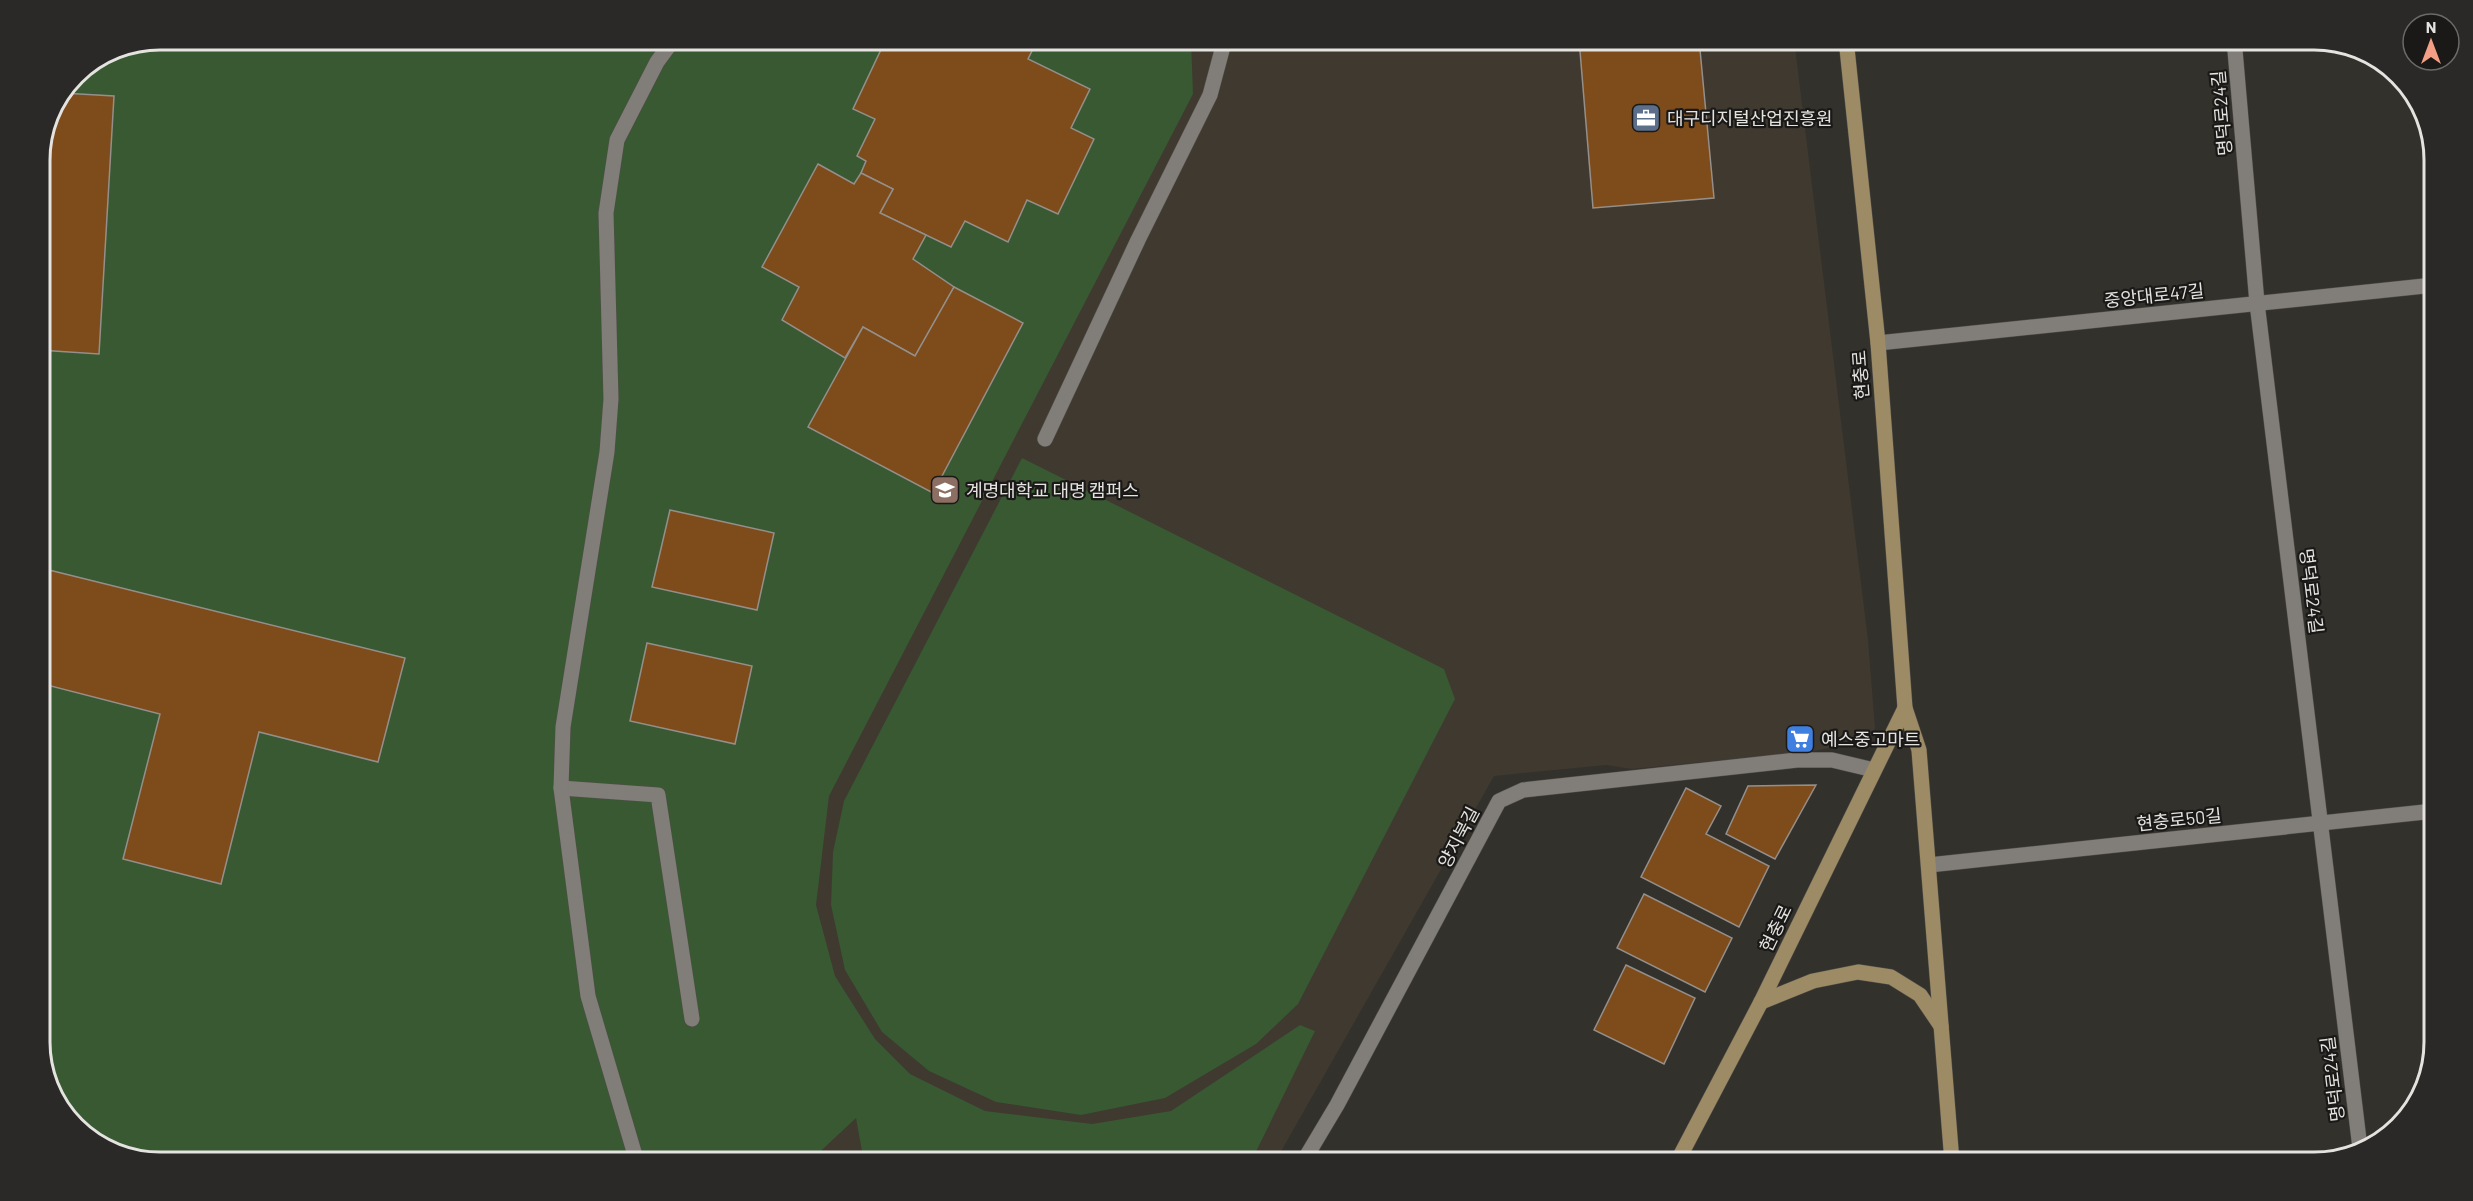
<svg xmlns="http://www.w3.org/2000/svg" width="2473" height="1201" viewBox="0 0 2473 1201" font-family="Barlow,'Noto Sans KR',sans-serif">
	<rect width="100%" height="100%" fill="#33312c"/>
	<path fill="#3f3930" d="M160 39H1794L1868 640 1875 728 1868 742 1806 752 1632 769 1606 765 1494 776 1275 1162H160L107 1150 60 1109 39 1050V152L75 74 114 48Z"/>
	<g fill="#385931">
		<path d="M160 39H1191L1193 94 829 796 816 905 835 976 875 1039 910 1074 985 1111 1092 1124 1171 1111 1300 1025 1315 1031 1251 1162H864L856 1118 809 1162H160L107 1150 60 1109 39 1050V152L48 113 75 74 114 48Z"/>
		<path d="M1022 458 1444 669 1455 699 1298 1004 1256 1044 1165 1098 1081 1115 996 1102 929 1071 882 1032 845 970 831 905 833 852 844 801Z"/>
	</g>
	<g fill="#7e4b1b" stroke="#948f8b" stroke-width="1.5">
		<path d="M886 39 912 49 917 39H1038L1028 59 1090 89 1071 128 1094 139 1058 214 1027 200 1008 242 965 221 951 247 880 213 893 189 861 173 866 161 857 156 875 119 853 109Z"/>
		<path d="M1579 39H1699L1714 198 1593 208Z"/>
		<path d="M62 93 114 96 99 354 39 350V152L48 113Z"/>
		<path d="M818 164 854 184 861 173 893 189 880 213 926 235 913 259 954 287 915 356 863 327 845 358 782 320 799 287 762 267Z"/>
		<path d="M954 287 1023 323 933 493 808 427 863 327 915 356Z"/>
		<path d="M670 510 774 533 757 610 652 587Z"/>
		<path d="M45 569 405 658 378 762 259 732 221 884 123 859 160 714 39 683V590Z"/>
		<path d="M647 643 752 666 735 744 630 721Z"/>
		<path d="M1816 785 1775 859 1726 834 1748 786Z"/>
		<path d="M1686 788 1721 806 1706 834 1769 866 1739 927 1641 877Z"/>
		<path d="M1644 894 1732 938 1705 992 1617 948Z"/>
		<path d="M1626 965 1695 998 1664 1064 1594 1030Z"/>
	</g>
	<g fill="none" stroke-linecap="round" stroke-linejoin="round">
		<g stroke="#504e49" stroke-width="16">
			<path id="service" d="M561 788 658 795 692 1019"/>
		</g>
		<g stroke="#504e49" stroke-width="16">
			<g id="minor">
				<path d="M2234 39 2257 303 2360 1148"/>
				<path d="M1878 343 2434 285"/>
				<path d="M1045 439 1138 240 1210 95 1225 39"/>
				<path d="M1929 865 2434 811"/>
				<path d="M637 1162 588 996 561 788 563 727 607 452 611 399 606 213 617 140 657 62 674 39"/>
				<path d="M1303 1162 1337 1105 1499 801 1523 790 1797 760H1832L1874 770"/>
			</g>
		</g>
		<g stroke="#504e49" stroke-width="16">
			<g id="secondary">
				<path d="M1846 39 1878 343 1905 708 1919 750 1952 1162"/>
				<path d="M1761 1002 1813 981 1858 972 1891 977 1920 995 1941 1026"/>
				<path d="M1677 1162 1761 1002 1905 708"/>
			</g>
		</g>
		<use href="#service" stroke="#817d78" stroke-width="15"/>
		<use href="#minor" stroke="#817d78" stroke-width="15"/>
		<use href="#secondary" stroke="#9d8b65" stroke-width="15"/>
	</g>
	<defs>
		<g id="office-square" transform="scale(1.5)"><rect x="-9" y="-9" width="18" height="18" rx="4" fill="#5c6f8a" stroke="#1a1917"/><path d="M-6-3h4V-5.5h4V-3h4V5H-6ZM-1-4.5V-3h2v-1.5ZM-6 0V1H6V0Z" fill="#fff"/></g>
		<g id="university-square" transform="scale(1.5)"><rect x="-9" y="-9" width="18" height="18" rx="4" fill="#8d6e63" stroke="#1a1917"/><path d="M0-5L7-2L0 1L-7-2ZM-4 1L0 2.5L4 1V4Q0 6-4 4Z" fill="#fff"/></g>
		<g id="supermarket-square" transform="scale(1.5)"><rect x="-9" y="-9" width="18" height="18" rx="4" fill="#3f7fe0" stroke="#1a1917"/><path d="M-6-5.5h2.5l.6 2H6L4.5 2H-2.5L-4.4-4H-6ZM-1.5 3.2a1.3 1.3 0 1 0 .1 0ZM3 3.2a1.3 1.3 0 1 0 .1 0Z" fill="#fff"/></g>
	</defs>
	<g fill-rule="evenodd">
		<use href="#office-square" x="1646" y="118"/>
		<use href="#university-square" x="945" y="490"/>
		<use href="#supermarket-square" x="1800" y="739"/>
	</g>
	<g text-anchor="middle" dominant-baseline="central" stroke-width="4.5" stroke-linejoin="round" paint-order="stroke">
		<g font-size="18" fill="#e5e3e0" stroke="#1a1917">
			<text transform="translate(2221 113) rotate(-95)">명덕로24길</text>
			<text transform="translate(2154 295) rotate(-6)">중앙대로47길</text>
			<text transform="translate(1860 375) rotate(-94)">현충로</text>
			<text transform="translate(2312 591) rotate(83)">명덕로24길</text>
			<text transform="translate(2179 819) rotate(-6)">현충로50길</text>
			<text transform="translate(1458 837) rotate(-62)">양지북길</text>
			<text transform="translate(1775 928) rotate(-64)">현충로</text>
			<text transform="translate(2332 1079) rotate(-97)">명덕로24길</text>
		</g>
		<g font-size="18" fill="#e5e3e0" stroke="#1a1917" text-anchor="start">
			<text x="1667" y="118">대구디지털산업진흥원</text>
			<text x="966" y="490">계명대학교 대명 캠퍼스</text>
			<text x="1821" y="739">예스중고마트</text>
		</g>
	</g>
	<path d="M0 0H2473V1201H0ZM160 50H2314A110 110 0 0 1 2424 160V1042A110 110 0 0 1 2314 1152H160A110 110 0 0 1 50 1042V160A110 110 0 0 1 160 50Z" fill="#2a2927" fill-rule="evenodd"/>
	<path fill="none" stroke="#e5e3e0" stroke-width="3" d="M160 50H2314A110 110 0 0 1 2424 160V1042A110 110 0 0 1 2314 1152H160A110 110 0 0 1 50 1042V160A110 110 0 0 1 160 50Z"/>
	<g transform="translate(2431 42)"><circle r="28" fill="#1a1917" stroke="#6b6a67" stroke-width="1.5"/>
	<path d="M0-4.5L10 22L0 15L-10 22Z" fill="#f49e86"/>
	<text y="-9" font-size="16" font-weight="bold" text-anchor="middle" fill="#e5e3e0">N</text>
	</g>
</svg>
